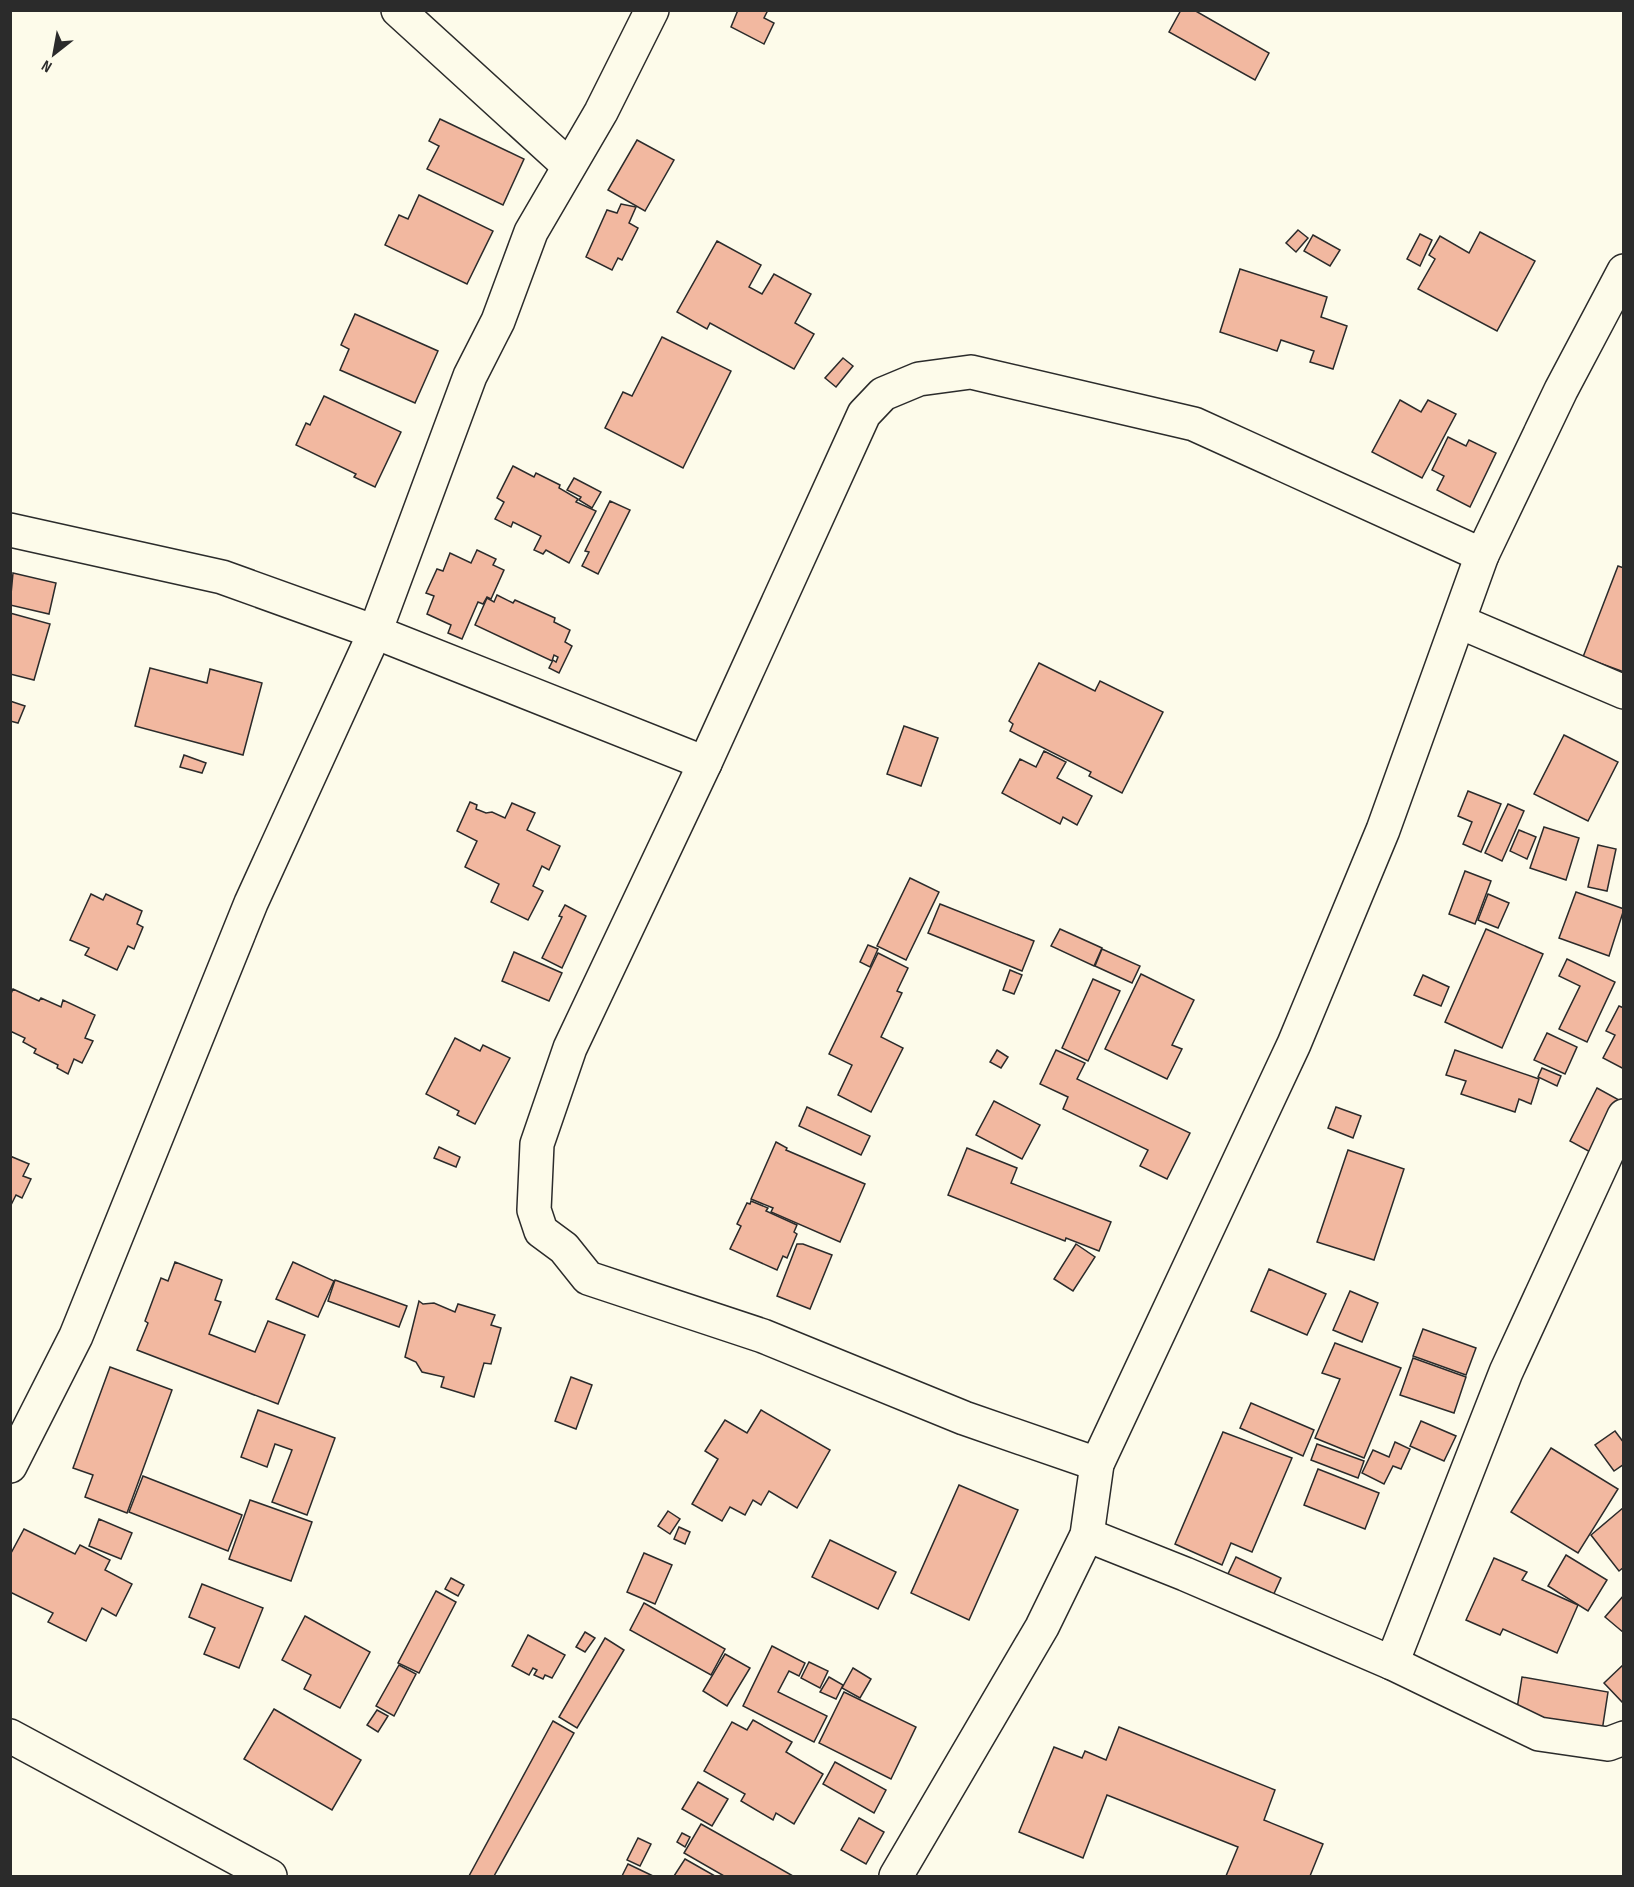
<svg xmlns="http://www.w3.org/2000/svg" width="1634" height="1887" viewBox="0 0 1634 1887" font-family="'Sofia Sans Condensed',sans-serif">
	<rect width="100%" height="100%" fill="#fdfbea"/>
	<g fill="#f2b8a0" stroke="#2b2b2b" stroke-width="1.5">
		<path d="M768 10 764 18 774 23 764 44 731 27 738 10Z"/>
		<path d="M1181 10H1194L1269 53 1255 80 1169 32Z"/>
		<path d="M440 119 524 159 503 205 427 169 439 146 429 141Z"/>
		<path d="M637 140 674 160 645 211 608 190Z"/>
		<path d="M419 195 493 231 467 284 385 245 399 215 408 219Z"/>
		<path d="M621 204 636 207 629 223 638 228 622 260 618 258 612 270 586 257 607 210 617 213Z"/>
		<path d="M1298 230 1308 238 1296 252 1286 243Z"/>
		<path d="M1480 232 1535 261 1497 331 1418 289 1435 259 1429 255 1440 236 1469 253Z"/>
		<path d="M1420 234 1432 240 1420 266 1407 259Z"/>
		<path d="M1313 235 1340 250 1330 266 1304 251Z"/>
		<path d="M717 241 761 265 749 287 762 294 774 274 811 294 795 323 814 334 794 369 710 323 707 329 677 312Z"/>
		<path d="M1240 269 1327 297 1321 317 1347 326 1333 369 1310 362 1314 351 1281 340 1277 351 1220 332Z"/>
		<path d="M355 314 438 351 415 403 340 370 349 349 341 345Z"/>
		<path d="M662 337 731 371 683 468 605 428 623 392 632 396Z"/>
		<path d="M843 358 853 366 836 387 825 378Z"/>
		<path d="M324 396 401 432 375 487 354 477 356 474 296 445 306 423 310 425Z"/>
		<path d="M1400 400 1421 412 1428 400 1456 414 1422 478 1372 452Z"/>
		<path d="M1448 437 1466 446 1469 440 1496 453 1470 507 1437 490 1444 476 1432 470Z"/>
		<path d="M513 466 534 477 536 473 560 485 559 488 578 499 576 502 596 511 569 563 546 550 543 554 534 550 541 536 513 522 511 527 495 519 504 502 497 498Z"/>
		<path d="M574 478 601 492 592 508 579 500 581 497 567 490Z"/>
		<path d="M610 501 630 510 598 574 582 566 589 552 585 551Z"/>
		<path d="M477 550 496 559 493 565 504 570 491 599 487 597 483 604 478 602 462 639 448 633 451 625 427 614 434 596 426 593 437 569 443 571 450 553 471 563Z"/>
		<path d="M1618 566 1624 568V672L1583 657Z"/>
		<path d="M13 573 56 583 49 614 10 605Z"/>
		<path d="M497 595 513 603 515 600 555 618 554 622 570 630 565 642 572 646 559 673 549 668 553 660 556 662 558 657 554 655 552 661 475 625 487 598 494 602Z"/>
		<path d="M10 613 50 624 34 680 10 674Z"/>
		<path d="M1039 663 1095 691 1100 681 1163 712 1122 793 1089 776 1091 772 1010 731 1013 724 1009 721Z"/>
		<path d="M150 668 207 683 210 669 262 683 243 755 135 726Z"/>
		<path d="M10 701 25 706 18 723 10 721Z"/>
		<path d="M904 726 938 738 921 786 887 774Z"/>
		<path d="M1564 735 1618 762 1588 821 1534 794Z"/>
		<path d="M1044 751 1066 762 1057 778 1092 796 1077 825 1063 817 1060 824 1002 793 1020 759 1036 767Z"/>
		<path d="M184 755 206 763 202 773 180 767Z"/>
		<path d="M1468 791 1501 804 1481 852 1463 844 1472 822 1458 816Z"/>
		<path d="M470 802 477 805 476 809 486 813 492 812 505 818 512 803 535 813 527 830 560 846 549 870 542 866 533 886 543 891 528 920 491 902 499 884 465 867 477 841 457 831Z"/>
		<path d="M1508 804 1524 811 1502 861 1485 853Z"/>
		<path d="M1544 827 1579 838 1566 880 1530 868Z"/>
		<path d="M1519 830 1536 837 1527 859 1510 851Z"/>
		<path d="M1598 845 1616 849 1607 891 1588 887Z"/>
		<path d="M1465 871 1491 881 1475 924 1449 914Z"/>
		<path d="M910 878 939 892 906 960 877 946Z"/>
		<path d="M1576 892 1624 909 1609 956 1559 938Z"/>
		<path d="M91 894 103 900 106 894 142 911 137 924 143 927 134 949 128 946 117 970 85 955 89 948 70 940Z"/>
		<path d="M1488 894 1509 903 1498 928 1478 920Z"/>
		<path d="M940 904 1034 941 1022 971 928 933Z"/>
		<path d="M565 905 586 916 562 968 542 958 562 917 559 916Z"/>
		<path d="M1060 929 1102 948 1094 966 1051 946Z"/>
		<path d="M1486 929 1543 954 1502 1048 1445 1022Z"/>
		<path d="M868 945 878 949 870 967 860 962Z"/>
		<path d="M1102 949 1140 966 1132 983 1095 966Z"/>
		<path d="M514 952 562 973 549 1001 502 981Z"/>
		<path d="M878 953 908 968 897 991 902 993 881 1037 903 1048 871 1112 838 1095 852 1065 829 1054Z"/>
		<path d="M1567 959 1615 982 1587 1042 1559 1029 1580 986 1559 976Z"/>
		<path d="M1010 970 1022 975 1014 994 1003 990Z"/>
		<path d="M1141 974 1194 1000 1172 1045 1182 1049 1167 1079 1105 1049Z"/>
		<path d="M1423 975 1449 987 1441 1006 1414 995Z"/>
		<path d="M1093 979 1120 991 1088 1061 1062 1048Z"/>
		<path d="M13 989 39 1001 41 998 61 1007 63 1000 95 1015 85 1038 93 1041 82 1063 74 1059 68 1074 57 1068 58 1065 34 1053 36 1049 23 1042 25 1038 10 1031V996Z"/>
		<path d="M1619 1006 1624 1008V1069L1603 1058 1615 1035 1606 1031Z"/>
		<path d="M1547 1033 1577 1047 1565 1074 1534 1060Z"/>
		<path d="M455 1038 480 1051 483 1045 510 1058 475 1124 457 1115 459 1111 426 1094Z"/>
		<path d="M997 1050 1008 1057 1001 1068 990 1062Z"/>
		<path d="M1056 1050 1085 1063 1077 1079 1190 1133 1167 1179 1140 1166 1148 1150 1063 1109 1068 1097 1040 1084Z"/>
		<path d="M1455 1050 1539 1079 1531 1104 1519 1099 1515 1112 1461 1094 1466 1081 1446 1075Z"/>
		<path d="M1542 1068 1561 1076 1557 1086 1538 1077Z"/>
		<path d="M1597 1088 1619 1100 1592 1153 1570 1141Z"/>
		<path d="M994 1101 1040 1125 1022 1159 976 1135Z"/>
		<path d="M807 1107 870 1136 861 1155 799 1126Z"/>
		<path d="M1336 1107 1361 1116 1353 1138 1328 1128Z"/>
		<path d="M776 1142 787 1148 786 1150 865 1184 840 1242 771 1212 773 1208 751 1199Z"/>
		<path d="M439 1147 460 1157 456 1167 434 1158Z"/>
		<path d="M967 1148 1017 1168 1011 1183 1111 1222 1099 1251 1066 1238 1065 1241 948 1195Z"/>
		<path d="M1348 1150 1404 1169 1374 1260 1317 1242Z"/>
		<path d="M10 1156 29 1164 23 1176 31 1179 22 1198 16 1195 10 1207Z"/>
		<path d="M751 1201 768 1208 766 1211 797 1225 794 1232 797 1234 787 1258 783 1256 777 1270 730 1249 741 1226 737 1224 747 1203 750 1204Z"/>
		<path d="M797 1244H803L832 1255 810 1309 777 1296Z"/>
		<path d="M1076 1244 1095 1257 1073 1291 1054 1279Z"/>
		<path d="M175 1262 222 1280 215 1300 221 1302 209 1334 255 1352 268 1321 305 1335 278 1404 137 1350 148 1323 145 1321 161 1278 168 1281Z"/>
		<path d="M293 1262 334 1281 318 1317 276 1299Z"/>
		<path d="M1269 1269 1326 1294 1307 1335 1251 1311Z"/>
		<path d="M335 1280 407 1306 399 1327 328 1301Z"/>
		<path d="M1350 1291 1378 1303 1362 1342 1333 1330Z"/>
		<path d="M419 1301 423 1304 434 1303 455 1312 458 1304 495 1315 491 1325 501 1328 491 1364 484 1363 474 1397 441 1387 444 1377 422 1372 416 1362 405 1357Z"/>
		<path d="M1423 1329 1476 1348 1466 1375 1413 1356Z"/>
		<path d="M1335 1343 1401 1368 1364 1458 1315 1438 1340 1379 1322 1373Z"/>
		<path d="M1413 1358 1466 1377 1454 1413 1400 1395Z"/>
		<path d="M110 1367 172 1390 127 1513 85 1497 93 1475 73 1468Z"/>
		<path d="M571 1377 592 1385 576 1429 555 1421Z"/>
		<path d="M1251 1403 1314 1430 1303 1456 1240 1428Z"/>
		<path d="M258 1410 335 1438 307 1515 272 1502 292 1450 275 1444 267 1467 241 1457Z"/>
		<path d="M761 1410 830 1450 797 1508 769 1491 761 1505 753 1500 745 1515 730 1507 722 1521 692 1504 718 1459 705 1451 725 1420 747 1433Z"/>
		<path d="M1421 1421 1456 1436 1444 1461 1410 1446Z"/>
		<path d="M1615 1431 1624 1443V1464L1614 1471 1595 1445Z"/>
		<path d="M1223 1432 1292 1458 1252 1552 1231 1543 1222 1565 1175 1544Z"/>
		<path d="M1395 1442 1410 1449 1401 1469 1393 1466 1384 1484 1362 1473 1373 1450 1389 1457Z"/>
		<path d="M1317 1444 1364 1461 1358 1478 1311 1460Z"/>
		<path d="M1551 1448 1618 1489 1578 1553 1511 1512Z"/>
		<path d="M1318 1469 1379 1493 1365 1529 1304 1505Z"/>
		<path d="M143 1476 242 1515 228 1551 129 1512Z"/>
		<path d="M959 1485 1018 1510 969 1620 911 1593Z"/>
		<path d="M250 1500 312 1522 291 1581 229 1559Z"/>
		<path d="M1624 1507V1567L1619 1571 1591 1535Z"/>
		<path d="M668 1511 680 1519 670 1534 658 1526Z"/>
		<path d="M99 1519 132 1533 121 1559 89 1546Z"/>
		<path d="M679 1527 690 1532 685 1544 674 1539Z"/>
		<path d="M24 1529 75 1554 80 1545 110 1560 105 1570 132 1584 116 1616 102 1608 86 1641 48 1622 53 1613 10 1592V1555Z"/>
		<path d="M830 1540 896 1572 878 1609 812 1577Z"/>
		<path d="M644 1553 672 1565 655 1604 627 1592Z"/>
		<path d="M1566 1555 1607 1580 1588 1611 1548 1586Z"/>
		<path d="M1236 1557 1281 1578 1272 1598 1227 1576Z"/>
		<path d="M1494 1558 1527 1572 1522 1580 1578 1605 1557 1653 1503 1629 1500 1635 1466 1620Z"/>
		<path d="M451 1578 464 1585 458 1596 445 1589Z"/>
		<path d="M202 1584 263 1608 239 1668 204 1654 215 1628 189 1617Z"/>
		<path d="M436 1591 456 1602 419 1673 398 1663Z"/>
		<path d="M1624 1595V1633L1605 1617Z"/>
		<path d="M644 1603 725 1649 711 1675 630 1630Z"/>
		<path d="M305 1616 370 1652 340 1708 304 1689 311 1675 282 1660Z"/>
		<path d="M585 1632 595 1638 585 1652 576 1647Z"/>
		<path d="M528 1635 565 1655 552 1678 545 1675 543 1679 534 1675 537 1670 533 1668 529 1675 512 1666Z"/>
		<path d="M605 1638 624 1650 577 1728 559 1717Z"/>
		<path d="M772 1646 805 1663 799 1676 789 1671 778 1692 827 1716 814 1742 743 1706Z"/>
		<path d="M725 1654 750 1668 727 1706 703 1691Z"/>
		<path d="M809 1662 828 1671 820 1688 801 1678Z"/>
		<path d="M1624 1664V1704L1604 1683Z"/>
		<path d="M399 1665 416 1674 394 1716 376 1706Z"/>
		<path d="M853 1668 871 1679 860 1698 842 1688Z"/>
		<path d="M829 1677 843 1685 836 1699 820 1692Z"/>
		<path d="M1522 1677 1608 1692 1602 1731 1516 1715Z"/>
		<path d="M844 1692 916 1727 891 1779 819 1743Z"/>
		<path d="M274 1709 361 1760 332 1810 244 1759Z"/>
		<path d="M377 1710 388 1716 378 1732 367 1725Z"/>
		<path d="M753 1720 792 1742 786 1752 823 1774 794 1824 776 1813 773 1820 741 1801 745 1794 704 1771 732 1722 747 1730Z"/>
		<path d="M553 1721 574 1733 494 1876H469Z"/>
		<path d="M1119 1727 1275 1790 1264 1820 1323 1844 1310 1876H1226L1238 1847 1107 1795 1083 1858 1019 1832 1054 1747 1082 1758 1085 1751 1106 1760Z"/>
		<path d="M835 1762 886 1790 874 1813 823 1784Z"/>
		<path d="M698 1782 728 1799 712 1826 682 1809Z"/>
		<path d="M859 1818 884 1832 866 1864 841 1850Z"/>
		<path d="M701 1824 793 1876H724L684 1853Z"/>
		<path d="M682 1833 690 1837 685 1847 677 1842Z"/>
		<path d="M638 1838 651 1844 640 1866 627 1860Z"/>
		<path d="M685 1859 715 1876H674Z"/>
		<path d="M628 1864 653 1876H622Z"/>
	</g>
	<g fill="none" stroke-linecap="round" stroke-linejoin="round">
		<g stroke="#2b2b2b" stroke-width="36">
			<g id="minor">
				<path d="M398 10 568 165"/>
				<path d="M10 530 222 577 375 632 705 763"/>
				<path d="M1460 622 1624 692"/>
				<path d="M1097 1464 964 1418 763 1336 588 1278 564 1248 541 1231 534 1210 537 1144 570 1048 705 763 864 414 883 394 919 379 971 372 1194 424 1482 555"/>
				<path d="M10 1466 76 1336 251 903 375 632 470 376 498 321 531 232 601 112 652 10"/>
				<path d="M1087 1535 1185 1574 1392 1663 1539 1734 1608 1744 1624 1738"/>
				<path d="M1392 1663 1506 1372 1624 1116"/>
				<path d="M10 1736 270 1876"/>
				<path d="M896 1876 1042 1627 1087 1535 1097 1464 1294 1044 1383 830 1482 555 1561 390 1624 271"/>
			</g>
		</g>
		<use href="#minor" stroke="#fdfbea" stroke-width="33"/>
	</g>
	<rect width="1634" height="1887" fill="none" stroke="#2b2b2b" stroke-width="24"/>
	<g transform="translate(54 54) rotate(211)" stroke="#fdfbea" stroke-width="4.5" paint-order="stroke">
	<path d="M0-4.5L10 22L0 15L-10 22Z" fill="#2b2b2b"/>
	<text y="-9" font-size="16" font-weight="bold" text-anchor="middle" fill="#2b2b2b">N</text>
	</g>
</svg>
